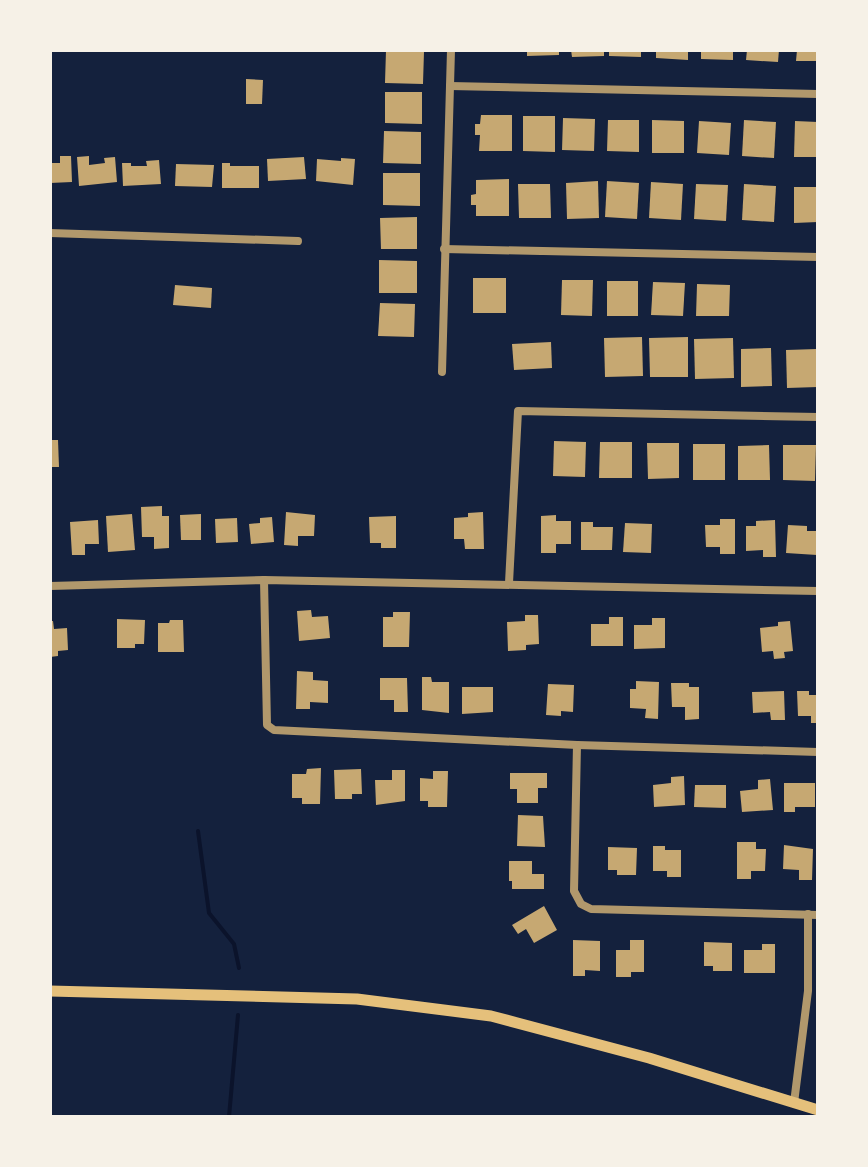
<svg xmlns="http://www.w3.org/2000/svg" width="868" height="1167" viewBox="0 0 868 1167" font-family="'DejaVu Sans',sans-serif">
	<rect width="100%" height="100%" fill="#14213d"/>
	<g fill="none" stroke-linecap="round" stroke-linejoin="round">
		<g stroke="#0b132b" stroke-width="4">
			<path d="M198 831 209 913 234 944 239 968"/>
			<path d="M229 1117 238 1015"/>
		</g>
	</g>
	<g fill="#c6a872">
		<path d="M386 50 424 51 423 84 385 83Z"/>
		<path d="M527 50H559V55L527 56Z"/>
		<path d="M571 50H604V56L572 57Z"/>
		<path d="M609 50H641V57L609 56Z"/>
		<path d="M656 50H688V60L656 58Z"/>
		<path d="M701 50H733V60L701 59Z"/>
		<path d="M747 50H779L778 62 746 60Z"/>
		<path d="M797 50H818V61H796Z"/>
		<path d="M246 79 263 80 262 104H246Z"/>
		<path d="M385 92H422V124L385 123Z"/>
		<path d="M481 115H512V151H479L480 135H475V124H480Z"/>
		<path d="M523 116H555V152L523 151Z"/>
		<path d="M563 118 595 119 594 151 562 150Z"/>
		<path d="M608 120H639V152L607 151Z"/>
		<path d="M652 120 684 121V153H652Z"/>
		<path d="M744 120 776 122 774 158 742 156Z"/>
		<path d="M699 121 731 123 729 155 697 153Z"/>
		<path d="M795 121 818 122V157H794Z"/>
		<path d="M384 131 421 132V164L383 163Z"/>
		<path d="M60 156H71L72 182 50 183V163H60Z"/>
		<path d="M89 156V165L105 163 104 158 115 157 117 182 79 186 77 157Z"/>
		<path d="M304 157 306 179 268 181 267 159Z"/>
		<path d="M341 158 355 159 353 185 316 181 317 159 341 161Z"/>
		<path d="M159 160 161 184 123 186 122 163H131V166H147L146 161Z"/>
		<path d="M222 163H230V166H259V188H222Z"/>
		<path d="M176 164 214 165 212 187 175 186Z"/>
		<path d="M383 173H420V206L383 205Z"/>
		<path d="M509 179V216H476V205H471V195L476 194V180Z"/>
		<path d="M598 181 599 218 567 219 566 183Z"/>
		<path d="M607 181 639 183 637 219 605 217Z"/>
		<path d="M651 182 683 184 681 220 649 218Z"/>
		<path d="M518 184H550L551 218H519Z"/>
		<path d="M696 184 728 185 726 221 694 219Z"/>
		<path d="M744 184 776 186 774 222 742 220Z"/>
		<path d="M794 187H818V222L794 223Z"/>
		<path d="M417 217V249H381L380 218Z"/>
		<path d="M379 260 417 261V293H379Z"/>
		<rect x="473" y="278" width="33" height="35"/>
		<path d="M562 280H593L592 316 561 315Z"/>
		<rect x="607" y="281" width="31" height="35"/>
		<path d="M653 282 685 283 683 316 651 315Z"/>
		<path d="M697 284 730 285 729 316H696Z"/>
		<path d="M175 285 212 288 211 308 173 305Z"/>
		<path d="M380 303 415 304 414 337 378 336Z"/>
		<path d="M642 337 643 376 605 377 604 338Z"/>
		<path d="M688 337V377H650L649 338Z"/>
		<path d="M733 338 734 378 695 379 694 339Z"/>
		<path d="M551 342 552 368 514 370 512 344Z"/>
		<path d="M771 348 772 386 741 387V349Z"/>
		<path d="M817 349 818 387 787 388 786 350Z"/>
		<path d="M50 440H58L59 467H50Z"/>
		<path d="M554 441 586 442 585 477 553 476Z"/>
		<path d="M600 442H632V478H599Z"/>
		<path d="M647 443H679V478L648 479Z"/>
		<rect x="693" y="444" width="32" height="36"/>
		<path d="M769 445 770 480H738V446Z"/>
		<path d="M783 445H816L815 481 783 480Z"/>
		<path d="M162 506V516H169V548L154 549V537H142L141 507Z"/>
		<path d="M286 512 315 515 314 536H298V546L284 545Z"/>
		<path d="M483 512 484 549H465L464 539H454V518L468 517V513Z"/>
		<path d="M132 514 135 550 108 552 106 516Z"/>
		<path d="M201 514V540H181L180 515Z"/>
		<path d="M556 515V521H571V544H556V553H541V516Z"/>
		<path d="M396 516V548H381V543H370L369 517Z"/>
		<path d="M272 517 274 542 251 544 249 524 260 523V518Z"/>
		<path d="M237 518 238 542 216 543 215 519Z"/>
		<path d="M720 519H735V554H720V547H706L705 525H720Z"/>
		<path d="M98 520 99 544H85V555H72L70 522Z"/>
		<path d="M775 520 776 557H763V550L746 551V526H756V521Z"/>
		<path d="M581 522H593V527H613L612 550H581Z"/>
		<path d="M625 523 652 524 651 553 623 552Z"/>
		<path d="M788 525 807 526V531H818L817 555 786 553Z"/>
		<path d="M311 610 312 617 328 616 330 638 299 641 297 611Z"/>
		<path d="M393 612H410L409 647H383V617H393Z"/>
		<path d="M525 615H538L539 644 526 645V650L508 651 507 622 525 621Z"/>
		<path d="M609 617H623V646H591V624H609Z"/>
		<path d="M652 618H665V648L634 649V625H652Z"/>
		<path d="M117 619 145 620 144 644H135V648H117Z"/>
		<path d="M170 620H183L184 652H158V623H169Z"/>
		<path d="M50 621H53L54 629 67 628 68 650 58 651V656L50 657Z"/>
		<path d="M790 621 793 651 784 652 785 658 774 659 773 651 762 652 760 628 778 626V622Z"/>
		<path d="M297 671 313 672V680L328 681V703L310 702V709H296Z"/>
		<path d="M422 677H431L432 682H449V713L422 710Z"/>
		<path d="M380 678H407L408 712H394V700H380Z"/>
		<path d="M636 681 659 682 658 719 645 718 646 709 630 708V689H636Z"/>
		<path d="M671 683H689V687H699V719L685 720V707H672Z"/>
		<path d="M548 684 574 685 573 712 561 711V716L546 715Z"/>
		<path d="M462 687H493V712L462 714Z"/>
		<path d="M784 691 785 720H771L770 712 753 713 752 692Z"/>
		<path d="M797 691H809V695H818V723H811V716H798Z"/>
		<path d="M321 768 320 804H302V798H292V774H306L307 769Z"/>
		<path d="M361 769 362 794H352V799H335L334 770Z"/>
		<path d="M392 770H405V801L376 805 375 780H392Z"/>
		<path d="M433 771H448L447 807H428V801H420V778L433 779Z"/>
		<path d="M510 773H547V788H538V803H517V789H510Z"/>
		<path d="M684 776 685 805 654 807 653 785 671 783V777Z"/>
		<path d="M770 779 773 810 742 812 740 791 758 789V780Z"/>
		<path d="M784 783H815V807H795V812H784Z"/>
		<path d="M695 785H726V808L694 807Z"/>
		<path d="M518 815 543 816 545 847 517 846Z"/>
		<path d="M737 842H756V849H766L765 871H751V879H737Z"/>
		<path d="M784 845 813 849 812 880H799V870L783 869Z"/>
		<path d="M653 846H665V850H681V877H667V871H653Z"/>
		<path d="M608 847 637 848 636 875H617V870H608Z"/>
		<path d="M509 861H532V874H544V889H512V881H509Z"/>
		<path d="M544 906 557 930 534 943 526 929 518 934 512 925Z"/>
		<path d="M573 940 600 941V971L585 970V976H573Z"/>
		<path d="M630 940H644V972H631V977H616V950H630Z"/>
		<path d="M704 942 732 943V971H713V966H704Z"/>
		<path d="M762 944H775V973H744V950H762Z"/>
	</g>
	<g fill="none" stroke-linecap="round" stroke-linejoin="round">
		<g stroke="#b1986c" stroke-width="8">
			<path d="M450 86 818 94"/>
			<path d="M50 233 298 241"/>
			<path d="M444 249 818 257"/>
			<path d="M442 372 451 50"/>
			<path d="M264 580 267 725 274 730 577 745 818 752"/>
			<path d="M509 583 518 411 818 417"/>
			<path d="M50 586 264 580 818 591"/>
			<path d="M577 745 574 891 581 904 591 909 818 915"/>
			<path d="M794 1103 808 991V914"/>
		</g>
		<path stroke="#e5c07b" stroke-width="11" d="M50 991 357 999 491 1016 649 1058 818 1110"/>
	</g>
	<rect width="868" height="1167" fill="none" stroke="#f6f1e7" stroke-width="104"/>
</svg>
